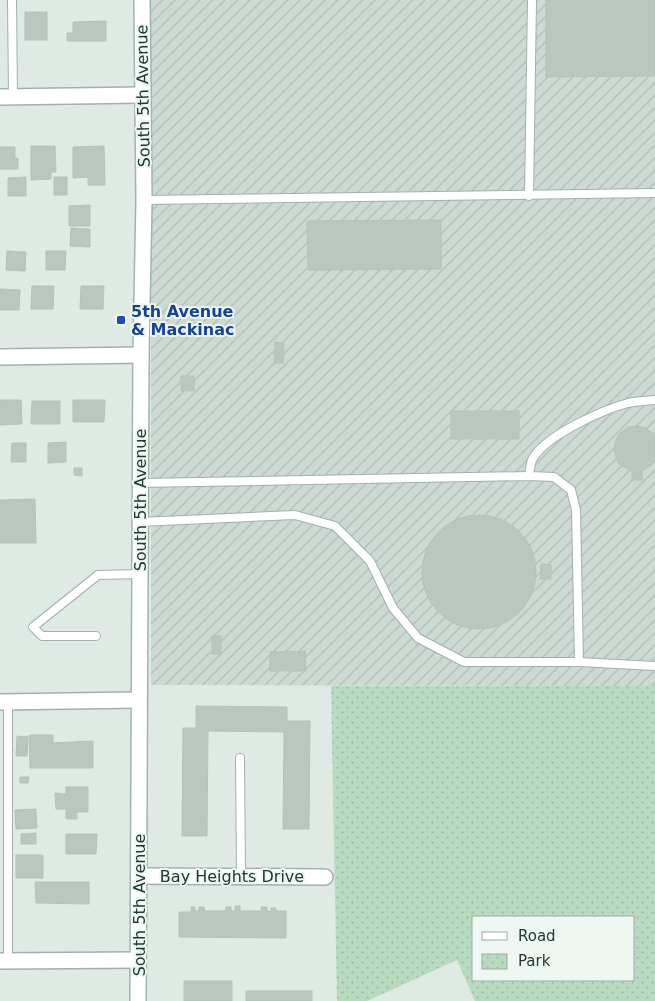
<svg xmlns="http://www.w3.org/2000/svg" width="655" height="1001" viewBox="0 0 655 1001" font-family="'DejaVu Sans',sans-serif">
	<defs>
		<pattern id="industrial-furrows" width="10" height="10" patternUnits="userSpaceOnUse" patternTransform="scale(1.25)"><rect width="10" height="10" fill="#cddad3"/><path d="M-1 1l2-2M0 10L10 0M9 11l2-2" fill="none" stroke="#b0bcb6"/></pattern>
		<pattern id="park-dots" width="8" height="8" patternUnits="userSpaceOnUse" patternTransform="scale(1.25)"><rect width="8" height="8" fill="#b8dabf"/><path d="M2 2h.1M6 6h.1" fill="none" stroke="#9ebca5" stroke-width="1.8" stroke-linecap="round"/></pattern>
	</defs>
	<rect width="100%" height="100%" fill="#dfeae4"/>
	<path fill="url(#industrial-furrows)" d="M151 0H655V686L151 685Z"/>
	<path fill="url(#park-dots)" fill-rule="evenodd" d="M331 686H655V1001H475L457 960 367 1001H337ZM474 917H634V980H474Z"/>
	<g fill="#b8c7c0" stroke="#b2c3bb">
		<path d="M546 0H655V76L546 77Z"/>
		<rect x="25" y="12" width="22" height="28"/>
		<path d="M106 21V41H67V33H73V22Z"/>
		<path d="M31 146H55L56 172H51V179L31 180Z"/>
		<path d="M104 146 105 185H88V177L73 178V147Z"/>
		<path d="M0 147H15V159L18 158V169H0Z"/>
		<path d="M26 177V196H8V178Z"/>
		<rect x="54" y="177" width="13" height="18"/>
		<path d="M90 205V226H69V206Z"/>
		<path d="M441 220V269L308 270 307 221Z"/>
		<path d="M71 228 90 229V247L70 246Z"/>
		<path d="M7 251 26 252 25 271 6 270Z"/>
		<path d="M46 251H66L65 270H46Z"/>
		<path d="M32 286H54L53 309H31Z"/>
		<path d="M81 286H104L103 309H80Z"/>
		<path d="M0 289 20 290 19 310H0Z"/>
		<path d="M275 342 284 343 283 363H274Z"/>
		<rect x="181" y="376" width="13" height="15"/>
		<path d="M0 400H21L22 424 0 425Z"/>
		<path d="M73 400H105L104 422H73Z"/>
		<path d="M32 401H60V424H31Z"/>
		<rect x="451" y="411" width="68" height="28"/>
		<path d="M638 426 646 428 655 436V462L649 467 642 471V480H632V471L619 464 616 457 614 449 616 440 620 433 628 427Z"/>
		<path d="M66 442V462L48 463V443Z"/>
		<path d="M12 443H26V462H11Z"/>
		<path d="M74 468H82V476L74 475Z"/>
		<path d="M35 499 36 543H0V500Z"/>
		<circle cx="479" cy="572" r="57"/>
		<path d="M541 564 551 565V579H540Z"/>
		<rect x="212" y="636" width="9" height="18"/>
		<path d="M305 651 306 671H270V652Z"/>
		<path d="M196 706 287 707V721H310L309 829H283L284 732 208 731 207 836H182L183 728H196Z"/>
		<path d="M29 735H53V743L93 741V768H30Z"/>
		<path d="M17 736 28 737 27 756H16Z"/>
		<path d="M20 777H29L28 783H20Z"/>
		<path d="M66 787H88V812H77V819H66V809H56L55 793 66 794Z"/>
		<path d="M36 809 37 828 16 829 15 810Z"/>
		<path d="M36 833V844H21V834Z"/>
		<path d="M66 834H97L96 854H66Z"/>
		<rect x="16" y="855" width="27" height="23"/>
		<path d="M35 882H89V904L36 903Z"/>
		<path d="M235 906H240V911H262L261 907H267V911L271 912V908H276V911H286V938L179 937V912H191V907H195V911H199V907H204L205 911H226V907H231V911H235Z"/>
		<rect x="184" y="981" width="48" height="20"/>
		<rect x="246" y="991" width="66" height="10"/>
	</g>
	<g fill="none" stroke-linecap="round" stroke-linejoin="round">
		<g stroke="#a2b1ab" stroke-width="10">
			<g id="lane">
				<path d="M12 0 13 97"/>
				<path d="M529 196 532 0"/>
				<path d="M144 200 655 193"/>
				<path d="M529 476C530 471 530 465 532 460 544 436 602 410 628 403 637 401 646 401 655 400"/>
				<path d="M140 522 295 515 335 526 370 561 393 608 418 638 464 662H579L576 510 571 490 554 477 529 476 140 483"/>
				<path d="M96 636H42L33 627 98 575 140 574"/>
				<path d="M579 662 655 666"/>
				<path d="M8 701V961"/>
				<path d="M240 758 241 876"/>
			</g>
		</g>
		<g stroke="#a2b1ab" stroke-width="18">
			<g id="street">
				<path d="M0 97 143 95"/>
				<path d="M0 357 141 355"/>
				<path d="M0 702 138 700"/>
				<path d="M139 876 325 877"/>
				<path d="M0 961 138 960"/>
			</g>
		</g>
		<g stroke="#9fb5ab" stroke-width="18">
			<path id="secondary" d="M138 1001 141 355 144 200 142 0"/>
		</g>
		<use href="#lane" stroke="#fff" stroke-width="8"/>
		<use href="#street" stroke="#fff" stroke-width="15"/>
		<use href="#secondary" stroke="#fff" stroke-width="15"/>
	</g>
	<rect fill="#1a4fb4" stroke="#eff7f2" stroke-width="2" x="116" y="315" width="10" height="10" rx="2.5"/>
	<g text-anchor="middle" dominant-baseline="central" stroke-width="4" stroke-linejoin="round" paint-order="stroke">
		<g font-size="16" fill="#213931" stroke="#eff7f2">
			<text transform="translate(143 96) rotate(-91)">South 5th Avenue</text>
			<text transform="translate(140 500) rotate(-90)">South 5th Avenue</text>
			<text x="232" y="876">Bay Heights Drive</text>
			<text transform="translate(139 905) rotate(-90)">South 5th Avenue</text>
		</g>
		<g font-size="16" font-weight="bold" fill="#164399" stroke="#eff7f2" text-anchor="start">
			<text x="131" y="311">5th Avenue<tspan x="131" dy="18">&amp; Mackinac</tspan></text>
		</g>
	</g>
	<rect x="472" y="916" width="162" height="65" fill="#eff7f2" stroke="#9daba5"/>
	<rect x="482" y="932" width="25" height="8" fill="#ffffff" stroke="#9daba5"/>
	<text x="518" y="941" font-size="15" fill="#213931">Road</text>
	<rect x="482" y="954" width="25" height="15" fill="url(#park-dots)" stroke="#9daba5"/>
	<text x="518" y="966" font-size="15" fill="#213931">Park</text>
</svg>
